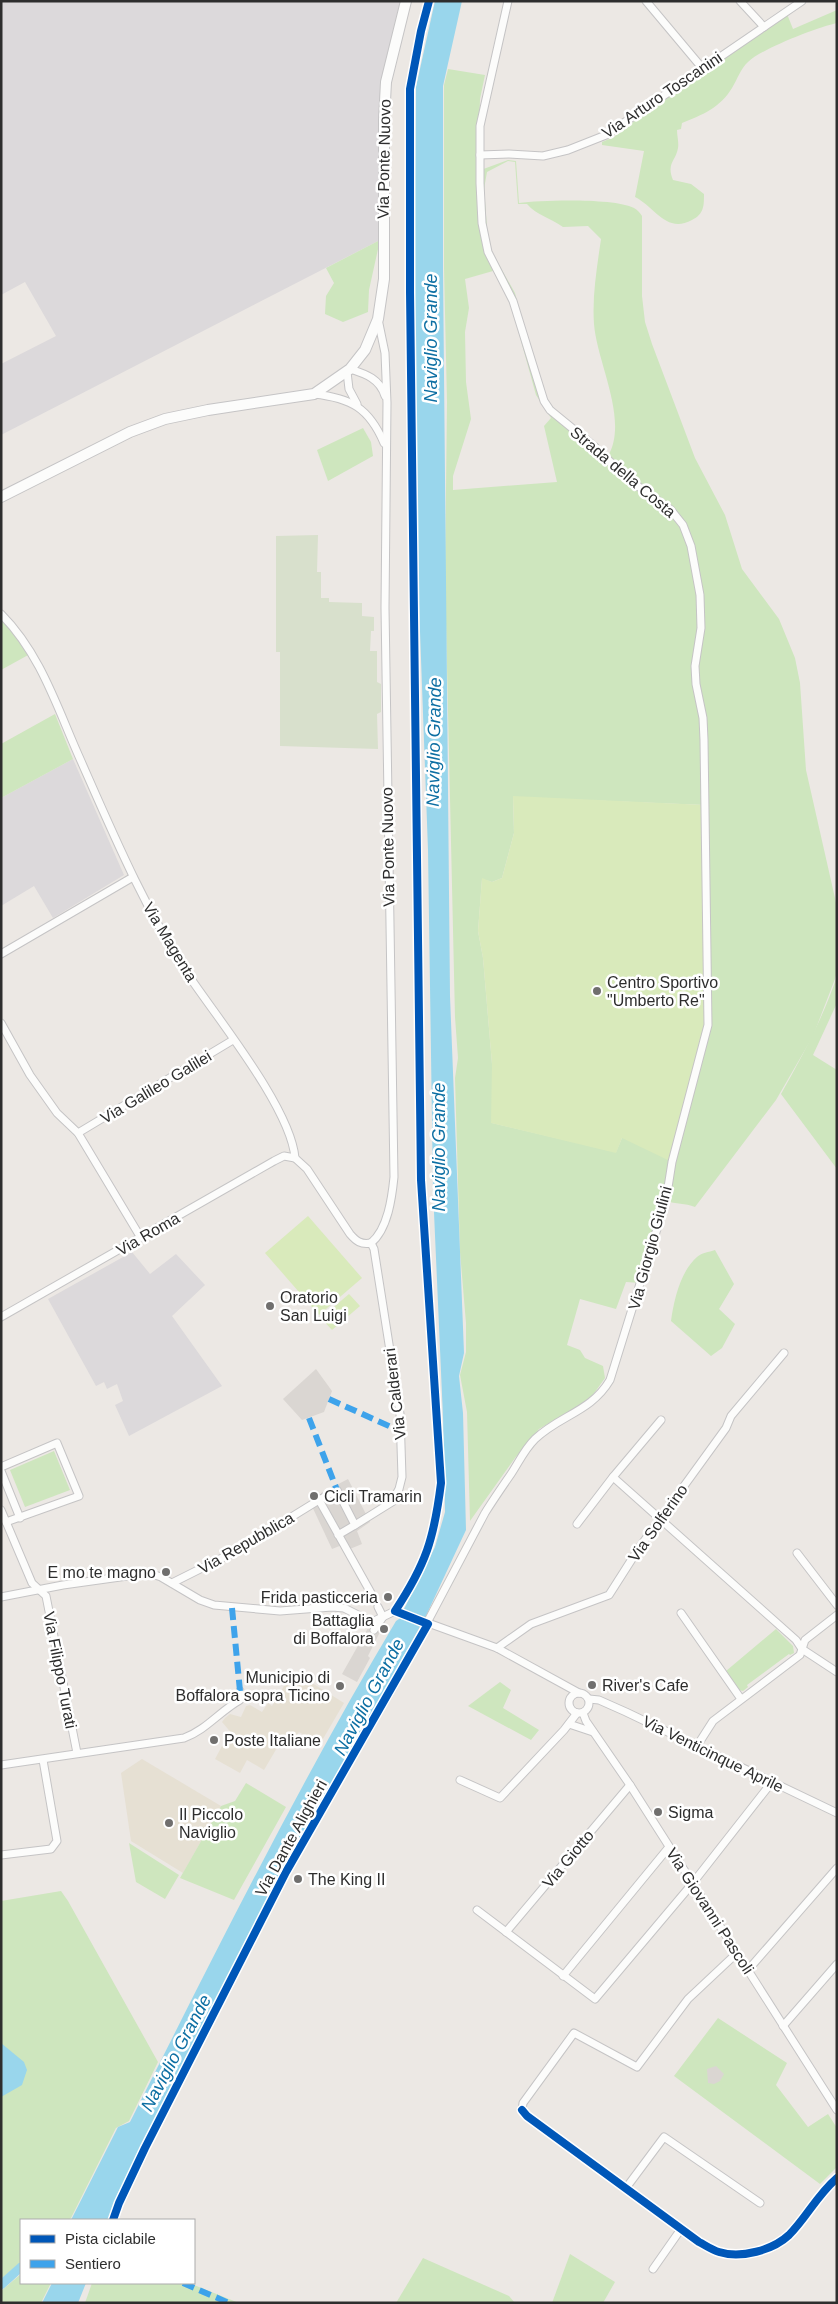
<svg xmlns="http://www.w3.org/2000/svg" width="838" height="2304" viewBox="0 0 838 2304" font-family="Arial,sans-serif">
	<rect width="100%" height="100%" fill="#ece8e4"/>
	<g fill="#dcd9db">
		<path d="M1 1H402L385 65 380 240 1 435V364L56 336 25 282 1 295Z"/>
		<path d="M73 759 124 875 53 918 34 886 1 906V798Z"/>
		<path d="M132 1252 150 1274 176 1254 205 1285 172 1316 222 1386 129 1436 115 1405 123 1401 117 1384 107 1389 104 1382 96 1386 48 1299Z"/>
	</g>
	<g fill="#e6e0d3">
		<path d="M293 1671 344 1703 320 1744 299 1732 293 1741 284 1736 264 1770 247 1760 240 1773 215 1759 222 1746 226 1749 233 1735 222 1722 225 1718 230 1714 241 1717 246 1706 250 1705 262 1712 268 1703 272 1706Z"/>
		<path d="M142 1759 221 1806 183 1873 131 1841 121 1773Z"/>
	</g>
	<g fill="#cee6be" fill-rule="evenodd">
		<path d="M837 10V23C818 27 761 49 748 62 741 68 737 80 732 88 720 108 702 115 682 123L681 129 677 130C677 136 679 142 678 148 676 161 666 163 673 180L691 184 704 194C704 206 704 214 692 220 666 234 655 207 635 197L644 151 602 145V142L614 137 657 103 787 14 793 29Z"/>
		<path d="M448 69 485 75 480 99 478 171 508 160 516 161 519 203C543 200 614 198 634 208 638 210 640 213 642 216V296L645 322 652 344 695 458 725 515 742 569 779 619 795 658 800 683 806 770 837 907V972L835 979 813 1036 776 1100 695 1207C685 1203 676 1204 666 1201L641 1283 626 1282 616 1309 580 1299 567 1345 580 1350 585 1358 603 1366 605 1378 590 1399 539 1429 515 1458 470 1521 467 1412 460 1375 466 1352V1323L460 1252 455 1078 458 1058 455 1017 445 579 447 402 444 268V85ZM508 161 515 162 518 204H527C536 215 551 218 563 227L588 226 601 239C597 267 592 296 594 324 597 363 629 420 608 456L556 411 546 398 533 361 515 293 493 254 488 239 484 189 487 172ZM493 271 500 281 510 301 536 395 551 418 544 426 557 482 453 490V476L471 419 466 382 465 332 469 308 465 279ZM513 797 705 805 622 1138 616 1152 492 1123V1064L483 958 478 931 482 879 492 882 502 878 514 833Z"/>
		<path d="M380 240 369 290 368 312 343 322 325 314 326 296 334 283 326 268Z"/>
		<path d="M363 428 371 442 373 456 328 481 317 450Z"/>
		<path d="M1 620 16 633 30 654 1 670Z"/>
		<path d="M55 714 73 759 1 798V744Z"/>
		<path d="M837 976V1003L813 1055 837 1070V1169L781 1094C803 1055 823 1018 837 976Z"/>
		<path d="M715 1250 734 1284 719 1309 735 1324 722 1348 711 1356 671 1321C674 1300 680 1272 697 1257 701 1253 709 1252 715 1250Z"/>
		<path d="M54 1451 70 1490 25 1507 10 1470Z"/>
		<path d="M776 1629 793 1646 794 1653 790 1655 789 1654 747 1685 748 1687 743 1691 739 1690 726 1671Z"/>
		<path d="M500 1682 511 1690 503 1708 539 1730 531 1740 468 1706Z"/>
		<path d="M246 1783 286 1807 234 1900 180 1878 221 1806 235 1801Z"/>
		<path d="M129 1843 179 1875 165 1899 136 1882Z"/>
		<path d="M61 1891 68 1901 158 2062 129 2121 116 2128 71 2218 68 2220H21V2262L1 2279V1901Z"/>
		<path d="M718 2018 787 2063 776 2085 808 2127 828 2114 837 2128V2167L820 2184 674 2076Z"/>
		<path d="M570 2254 615 2282 603 2303H552Z"/>
		<path d="M423 2258 509 2296 515 2303H396Z"/>
		<path d="M21 2274V2283H51L41 2303H1V2291Z"/>
		<path d="M92 2283H189L239 2303H85Z"/>
	</g>
	<path fill="#d8e0cc" d="M318 535 317 572H321V598H329V602L362 603V616L374 617V631H371L370 651H377V682L381 684V712L377 714 378 749 280 746V652H276V536Z"/>
	<g fill="#d9eabb">
		<path d="M513 796 705 805 708 1025 672 1162 622 1138 616 1153 491 1123 492 1064 483 958 478 931 482 878 492 882 502 878 514 833Z"/>
		<path d="M308 1216 362 1278 319 1315 265 1253Z"/>
		<path d="M349 1294 360 1306 332 1330 321 1318Z"/>
	</g>
	<g fill="#dad6d2">
		<path d="M316 1369 332 1391 324 1412 302 1420 283 1399Z"/>
		<path d="M348 1479 370 1522 357 1531 362 1544 345 1551 342 1545 332 1549 310 1502 322 1495 321 1493Z"/>
		<path d="M368 1628 380 1632 368 1656 370 1658 357 1682 342 1674Z"/>
		<path d="M716 2066 724 2074 720 2081 714 2084 708 2083 707 2069Z"/>
	</g>
	<g fill="#99d6ec">
		<path d="M435 1H462L443 86V270L450 996 464 1353 459 1376 463 1413 466 1530 425 1618 268 1899 247 1943 118 2193 108 2220H71L118 2127 130 2122C215 1953 299 1784 396 1621L399 1619 435 1547 445 1512 443 1417 433 1190 428 850 419 604 414 270 416 87Z"/>
		<path d="M1 2043 24 2062 27 2070 22 2085 1 2097Z"/>
		<path d="M52 2283H86L78 2303H42Z"/>
	</g>
	<g fill="none" stroke-linecap="round" stroke-linejoin="round">
		<path stroke="#99d6ec" stroke-width="9" d="M1 2285 21 2267"/>
		<path stroke="#c6c3c0" stroke-width="7" stroke-dasharray="7 3.5" stroke-linecap="butt" d="M371 1593 378 1607"/>
		<g stroke="#c5c4c5" stroke-width="9">
			<g id="street">
				<path d="M646 1 703 69"/>
				<path d="M740 1 764 27"/>
				<path d="M480 155 509 154 543 156 568 150 606 135 802 1"/>
				<path d="M350 369C366 374 380 379 385 396"/>
				<path d="M347 372 349 389 357 404"/>
				<path d="M314 394C351 398 369 408 384 443"/>
				<path d="M1 614C39 652 56 704 77 752 111 829 143 906 189 976 218 1019 291 1109 295 1158L307 1169 350 1234C356 1241 361 1245 371 1243"/>
				<path d="M1 954 133 877"/>
				<path d="M1 1023 30 1075 57 1113 78 1133 141 1238"/>
				<path d="M78 1133 233 1040"/>
				<path d="M371 1243C388 1229 392 1197 394 1177L385 608 387 403 385 353 378 319"/>
				<path d="M1 1317 274 1161 284 1156 295 1158"/>
				<path d="M1 1467 57 1443 79 1496 6 1522"/>
				<path d="M1 1471 20 1518"/>
				<path d="M613 1477 796 1640 802 1649 837 1672"/>
				<path d="M1 1510 32 1583 46 1596 77 1753"/>
				<path d="M577 1524 613 1477 661 1420"/>
				<path d="M355 1525 392 1502 399 1489 402 1477 400 1414 374 1249 371 1243"/>
				<path d="M338 1535 355 1525 337 1490 319 1500 371 1593"/>
				<path d="M797 1553 837 1605"/>
				<path d="M172 1583 238 1550 319 1500"/>
				<path d="M1 1597 63 1585 149 1573 161 1577 200 1600 214 1605 280 1611 332 1607 344 1608 372 1622 395 1611 497 1648 579 1693"/>
				<path d="M681 1613 741 1699"/>
				<path d="M374 1630 383 1617 378 1607"/>
				<path d="M497 1648 531 1624 609 1595 639 1548 726 1428 731 1416 784 1353"/>
				<circle cx="579" cy="1703" r="10"/>
				<path d="M589 1699 599 1700 626 1712 837 1813"/>
				<path d="M583 1713 586 1721 630 1785 837 2110"/>
				<path d="M569 1724 593 1732"/>
				<path d="M697 1746 713 1721 800 1655 805 1640 837 1615"/>
				<path d="M1 1765 184 1738C206 1730 220 1711 240 1700V1691"/>
				<path d="M460 1780 500 1798 564 1730 577 1713"/>
				<path d="M1 1855 51 1849 57 1841 43 1760"/>
				<path d="M477 1910 595 1999 692 1884 772 1782"/>
				<path d="M506 1932 630 1785"/>
				<path d="M737 1953 688 1999 637 2067 574 2033 523 2103 522 2110 527 2116 699 2242C705 2245 712 2250 719 2252 741 2259 773 2250 789 2235 807 2217 817 2195 837 2178"/>
				<path d="M748 1970 837 1868"/>
				<path d="M563 1976 669 1847"/>
				<path d="M783 2026 837 1964"/>
				<path d="M185 2070 286 1872 393 1687 485 1513C493 1500 502 1487 511 1474 519 1462 524 1450 535 1439 560 1415 591 1412 610 1380L666 1200 672 1162 708 1025 704 740 703 718 696 684 695 666 701 628 700 595 691 546 683 525 671 510 628 479 594 446 550 410 544 401 513 301 488 252 482 223 480 183V126L508 1"/>
				<path d="M626 2188 664 2137 760 2203"/>
				<path d="M653 2269 681 2229"/>
			</g>
		</g>
		<g stroke="#c5c4c5" stroke-width="12">
			<path id="secondary" d="M1 497 130 432 165 419 208 410 314 394 350 369 365 350 378 319 384 279V120L386 82 406 1"/>
		</g>
		<use href="#street" stroke="#fcfcfb" stroke-width="7"/>
		<use href="#secondary" stroke="#fcfcfb" stroke-width="10"/>
		<g stroke="#3ea3eb" stroke-width="6" stroke-dasharray="12 6" stroke-linecap="butt">
			<path d="M329 1399 400 1431"/>
			<path d="M309 1418 337 1490"/>
			<path d="M232 1608 240 1691"/>
			<path d="M183 2283 229 2303"/>
		</g>
		<g stroke="#fff" stroke-width="11">
			<g id="cycleway">
				<path d="M522 2110 527 2116 699 2242C705 2245 712 2250 719 2252 741 2259 773 2250 789 2235 807 2217 817 2195 837 2178"/>
				<path d="M113 2220 119 2203 145 2148 286 1872 428 1624 395 1611C426 1564 434 1539 441 1483L421 1180 410 292V89L421 31 429 1"/>
			</g>
		</g>
		<use href="#cycleway" stroke="#0057b8" stroke-width="8"/>
	</g>
	<g fill="#706f6e" stroke="#fff" stroke-width="2">
		<circle cx="597" cy="991" r="5"/>
		<circle cx="270" cy="1306" r="5"/>
		<circle cx="314" cy="1496" r="5"/>
		<circle cx="166" cy="1572" r="5"/>
		<circle cx="388" cy="1597" r="5"/>
		<circle cx="384" cy="1629" r="5"/>
		<circle cx="592" cy="1685" r="5"/>
		<circle cx="340" cy="1686" r="5"/>
		<circle cx="214" cy="1740" r="5"/>
		<circle cx="658" cy="1812" r="5"/>
		<circle cx="169" cy="1823" r="5"/>
		<circle cx="298" cy="1879" r="5"/>
	</g>
	<g text-anchor="middle" dominant-baseline="central" stroke-width="5" stroke-linejoin="round" paint-order="stroke">
		<g font-size="16" fill="#2e2e2e" stroke="#fff">
			<text transform="translate(662 95) rotate(-34)">Via Arturo Toscanini</text>
			<text transform="translate(384 159) rotate(-89)">Via Ponte Nuovo</text>
			<text transform="translate(623 472) rotate(40)">Strada della Costa</text>
			<text transform="translate(388 847) rotate(-91)">Via Ponte Nuovo</text>
			<text transform="translate(170 942) rotate(59)">Via Magenta</text>
			<text transform="translate(156 1087) rotate(-31)">Via Galileo Galilei</text>
			<text transform="translate(148 1234) rotate(-30)">Via Roma</text>
			<text transform="translate(650 1248) rotate(-75)">Via Giorgio Giulini</text>
			<text transform="translate(395 1394) rotate(-97)">Via Calderari</text>
			<text transform="translate(658 1523) rotate(-55)">Via Solferino</text>
			<text transform="translate(246 1543) rotate(-30)">Via Repubblica</text>
			<text transform="translate(60 1670) rotate(79)">Via Filippo Turati</text>
			<text transform="translate(713 1754) rotate(26)">Via Venticinque Aprile</text>
			<text transform="translate(291 1838) rotate(-61)">Via Dante Alighieri</text>
			<text transform="translate(568 1859) rotate(-50)">Via Giotto</text>
			<text transform="translate(710 1911) rotate(57)">Via Giovanni Pascoli</text>
		</g>
		<g font-size="16" fill="#2e2e2e" stroke="#fff" text-anchor="start">
			<text x="607" y="982">Centro Sportivo<tspan x="607" dy="18">"Umberto Re"</tspan></text>
			<text x="280" y="1297">Oratorio<tspan x="280" dy="18">San Luigi</tspan></text>
			<text x="324" y="1496">Cicli Tramarin</text>
			<text x="156" y="1572" text-anchor="end">E mo te magno</text>
			<text x="378" y="1597" text-anchor="end">Frida pasticceria</text>
			<text x="374" y="1620" text-anchor="end">Battaglia<tspan x="374" dy="18">di Boffalora</tspan></text>
			<text x="330" y="1677" text-anchor="end">Municipio di<tspan x="330" dy="18">Boffalora sopra Ticino</tspan></text>
			<text x="602" y="1685">River's Cafe</text>
			<text x="224" y="1740">Poste Italiane</text>
			<text x="668" y="1812">Sigma</text>
			<text x="179" y="1814">Il Piccolo<tspan x="179" dy="18">Naviglio</tspan></text>
			<text x="308" y="1879">The King II</text>
		</g>
		<g font-size="18" font-style="italic" fill="#0d6fa3" stroke="#fff">
			<text transform="translate(431 338) rotate(-90)">Naviglio Grande</text>
			<text transform="translate(434 742) rotate(-89)">Naviglio Grande</text>
			<text transform="translate(439 1147) rotate(-90)">Naviglio Grande</text>
			<text transform="translate(369 1697) rotate(-62)">Naviglio Grande</text>
			<text transform="translate(176 2053) rotate(-62)">Naviglio Grande</text>
		</g>
	</g>
	<rect width="838" height="2304" fill="none" stroke="#2e2e2e" stroke-width="5"/>
	<rect x="20" y="2219" width="175" height="65" fill="#ffffff" stroke="#ababab"/>
	<rect x="30" y="2235" width="25" height="8" fill="#0057b8" stroke="#ababab"/>
	<text x="65" y="2244" font-size="15" fill="#2e2e2e">Pista ciclabile</text>
	<rect x="30" y="2260" width="25" height="8" fill="#3ea3eb" stroke="#ababab"/>
	<text x="65" y="2269" font-size="15" fill="#2e2e2e">Sentiero</text>
</svg>
